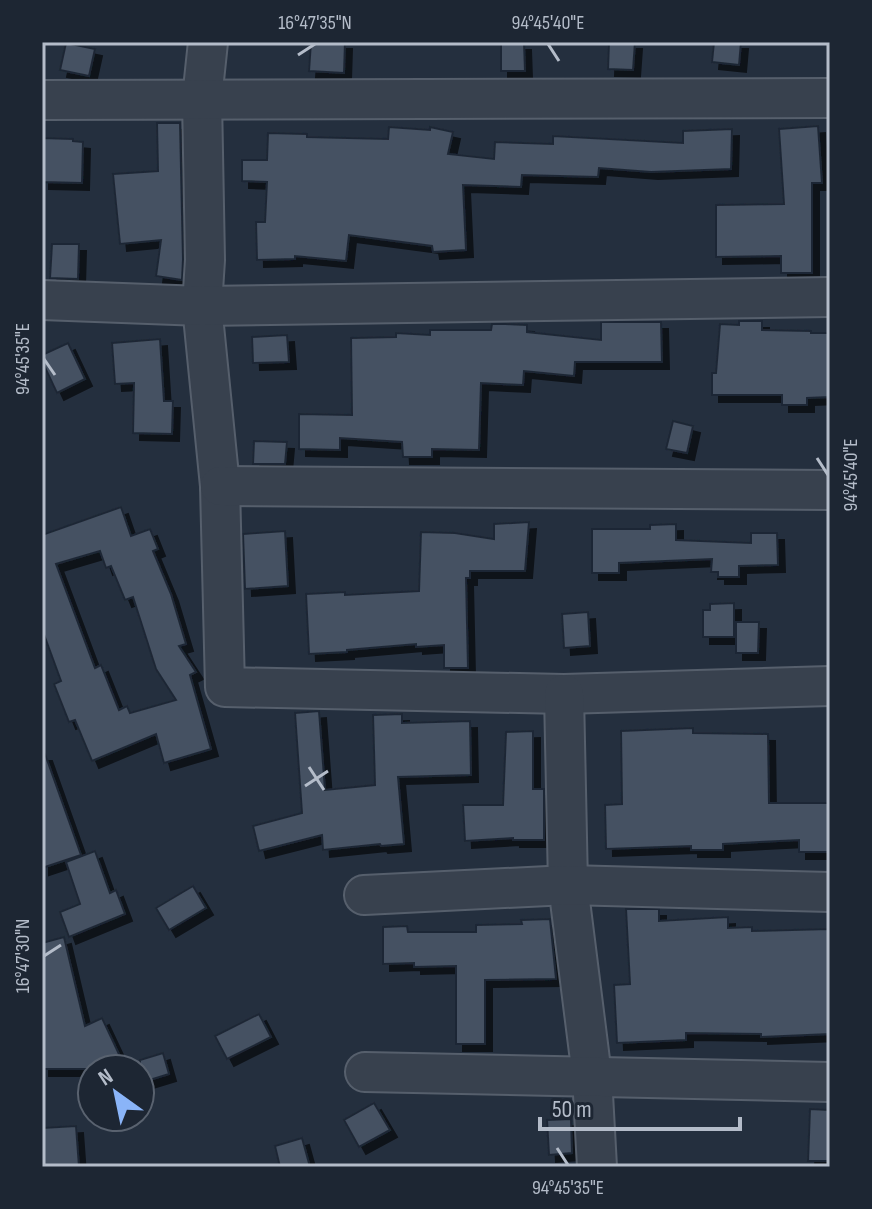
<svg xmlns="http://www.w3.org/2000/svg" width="872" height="1209" viewBox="0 0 872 1209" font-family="'Sofia Sans Condensed',sans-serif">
	<defs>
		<filter id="shadow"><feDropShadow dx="7" dy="7" stdDeviation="0" flood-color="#0009"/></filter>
	</defs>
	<rect width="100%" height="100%" fill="#242f3e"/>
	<g fill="#455162" stroke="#1f2835" stroke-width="2" fill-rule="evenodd" filter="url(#shadow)">
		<path d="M311 42H345L344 73 309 71Z"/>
		<path d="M609 42H635L633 70 608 69Z"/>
		<path d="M714 42H741L739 65 712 62Z"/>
		<path d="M66 43 95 49 89 76 60 70Z"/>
		<path d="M501 43H524L525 71H501Z"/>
		<path d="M157 123H180L183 259 182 280 156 276 161 240 120 244 113 174 158 171Z"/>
		<path d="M818 126 822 183H812V273H781V256L716 257V205L784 204 779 129Z"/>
		<path d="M389 127 430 130V127L453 132 448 154 494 159 495 142 553 144V136L683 143V131L732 129 731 169 651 172 599 168 598 177 522 175 521 187 463 185 466 250 433 252 432 246 349 235 346 261 295 256V259L257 260 256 222H265L267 182 242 181V160H267L268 133 307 134V137L388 139Z"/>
		<path d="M42 138 73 139V141L83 142 82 183 42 182Z"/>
		<path d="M52 244H79L78 279 50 278Z"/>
		<path d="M739 321H762V330L811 331V333H830V397L807 398V405H782V395H712V373H716L720 324 739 325Z"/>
		<path d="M601 322H661L662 362H575L574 376 524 371 523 385 481 383 479 450 432 449V457H403L402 442 340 438V450L299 449V414L352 415 351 338 396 337V333L430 335V330H491L492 324H505L527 325V332L601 340Z"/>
		<path d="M287 335 289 362 253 363 252 337Z"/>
		<path d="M160 339 164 401H173L172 434 133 433 134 383 115 384 112 343Z"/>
		<path d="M68 343 85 379 57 393 42 361V355Z"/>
		<path d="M673 421 693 426 687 453 666 449Z"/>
		<path d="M254 441 287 442 285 464H253Z"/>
		<path d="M121 507 131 536 150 529 158 549 153 551 171 594 186 644 179 646 196 672 190 675 211 749 164 763 156 734 92 761 75 720 69 722 54 684 61 681 42 629V533L45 534ZM100 551 106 568 111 566 125 600 133 597 156 669 176 700 130 713 127 706 119 710 101 665 95 668 56 564Z"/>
		<path d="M529 522 525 571H470V578H466L468 668H444V645L416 647V644L347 650V652L309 654 306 594 345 592V595L419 591 421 532 455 533 494 539V524Z"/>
		<path d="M676 524V540L751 543V533H777L778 565 739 566V577H718V572H711L712 559 619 563V573H592V529H650V525Z"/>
		<path d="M285 531 288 586 245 589 243 534Z"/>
		<path d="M734 603V637H703V610H710V604Z"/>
		<path d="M588 612 590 646 564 648 562 614Z"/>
		<path d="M736 622H759L758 653H736Z"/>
		<path d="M319 711 325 790 375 785 373 715 402 714V723L470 721 471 775 398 777 404 844 381 846 380 844 323 850 322 835 259 851 253 826 302 813 295 713Z"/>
		<path d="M693 728V733L768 734 769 803H828V852H799V840L723 844V850H691V846L606 849 605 805 622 804 621 731Z"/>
		<path d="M533 731V789H544V840H513V838L465 841 463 805H503L506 732Z"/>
		<path d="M42 754H45L81 855 42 868Z"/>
		<path d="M95 851 110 893 116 890 125 914 69 937 60 912 80 904 66 862Z"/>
		<path d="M193 886 206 908 169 930 156 908Z"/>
		<path d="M626 909H659V921L728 917V928L752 927V931L830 929V1034L761 1037V1034L686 1033V1040L617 1043 614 985 630 984Z"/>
		<path d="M550 919 556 979 485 980V1044H456V966L414 967V963L383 964V927L407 926 408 932H476V925L522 924 521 920Z"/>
		<path d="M64 937 85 1026 102 1018 126 1069H42V943Z"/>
		<path d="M259 1014 271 1037 227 1059 215 1036Z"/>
		<path d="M163 1053 169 1074 140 1083V1060Z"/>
		<path d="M374 1103 390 1130 359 1147 344 1120Z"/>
		<path d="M810 1109 830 1110V1161H808Z"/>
		<path d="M571 1119 572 1153 549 1155 547 1120Z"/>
		<path d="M76 1126 79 1167H42V1128Z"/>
		<path d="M302 1138 310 1167H280L275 1146Z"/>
	</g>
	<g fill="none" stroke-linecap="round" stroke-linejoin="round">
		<g stroke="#565f6c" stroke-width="42">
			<g id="minor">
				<path d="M208 42 202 99 205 260 202 306 220 486 225 687 564 694 830 686"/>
				<path d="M42 100 830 98"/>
				<path d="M42 300 202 306 830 297"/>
				<path d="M220 486 830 490"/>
				<path d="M564 694 568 885 592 1076 597 1167"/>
				<path d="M364 895 568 885 830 892"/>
				<path d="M365 1072 830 1082"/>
			</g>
		</g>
		<use href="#minor" stroke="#38414e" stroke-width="38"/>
	</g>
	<path fill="none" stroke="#b4bcc9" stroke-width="3" d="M548 44 559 61M298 55 315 44M44 359 55 375M817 458 828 475M309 767 324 790M305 786 328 771M44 956 61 945M557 1148 568 1165"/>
	<rect width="872" height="1209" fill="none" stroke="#1d2633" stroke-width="88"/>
	<g transform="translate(116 1093) rotate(327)"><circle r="38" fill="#1d2633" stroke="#59626f" stroke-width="2"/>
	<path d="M0-6L14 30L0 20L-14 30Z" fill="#8ab4f8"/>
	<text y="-12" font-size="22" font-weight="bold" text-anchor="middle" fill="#b4bcc9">N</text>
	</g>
	<path d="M540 1117v12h200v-12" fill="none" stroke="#b4bcc9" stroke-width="4"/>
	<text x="552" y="1117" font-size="24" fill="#b4bcc9" stroke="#1d2633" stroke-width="6" paint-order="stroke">50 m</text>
	<rect x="44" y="44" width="784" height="1121" fill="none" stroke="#b4bcc9" stroke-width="3"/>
	<g font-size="20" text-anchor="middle" fill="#b4bcc9">
		<text x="315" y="29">16°47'35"N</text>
		<text x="548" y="29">94°45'40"E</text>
		<text transform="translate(22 359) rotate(-90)" y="7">94°45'35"E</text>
		<text transform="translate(850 475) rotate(-90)" y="7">94°45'40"E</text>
		<text transform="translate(22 956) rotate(-90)" y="7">16°47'30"N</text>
		<text x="568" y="1194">94°45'35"E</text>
	</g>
</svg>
